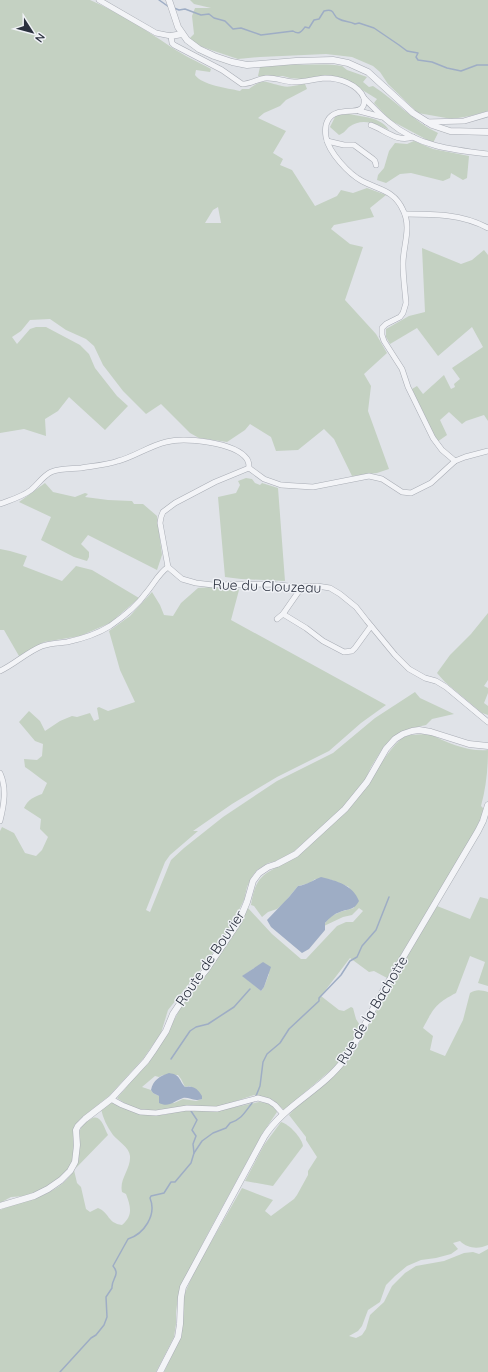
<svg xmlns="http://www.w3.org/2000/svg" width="488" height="1372" viewBox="0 0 488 1372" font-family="Quicksand,sans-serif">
	<rect width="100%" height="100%" fill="#e0e3e8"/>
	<g fill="#c4d1c2" fill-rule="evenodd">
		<path d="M0 0H90C118 12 146 30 171 47 183 55 198 62 211 69L210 72 196 70 195 75C202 85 227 88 240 91L242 89H249C265 77 266 83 282 86 289 88 297 85 305 84L307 89 286 100 280 106 264 113 258 118 286 131 273 153 283 159 280 165 292 170 315 206 337 196 341 190 353 193 367 188 386 195 370 208 374 217 334 225 331 229 350 244 363 247 345 300 376 334 387 353 364 374 371 386 368 411 389 469 377 473 352 476 334 439 324 429 298 450 276 451 271 437 250 424 245 430 227 442 199 438 190 433 161 404 146 414 123 391 103 365 94 346 86 339 66 330 50 319 30 320 21 331 12 337 17 344 30 329 36 327H46L80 345 89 354 95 368 117 396 128 406 105 430 69 397 58 411 45 419 46 436 24 429 0 433ZM218 207 221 223H205L213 210Z"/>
		<path d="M190 0H488V111L470 116 452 119 418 113 388 84 380 72 373 66 352 57 326 54 260 57 238 59 211 50 195 44 189 39 194 34 192 16 195 8H211L194 4Z"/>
		<path d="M289 64C307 66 324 63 342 66L347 70 367 77 363 82 369 87 373 86C396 101 413 121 438 133L433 143 390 120 374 103 377 99 346 80 335 76 302 79 290 78 283 76H258L260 67Z"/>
		<path d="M349 114C363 117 381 117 389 130 377 124 362 117 349 127 346 130 344 133 339 135L330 127 336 115Z"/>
		<path d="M414 141 433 149 469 156 467 178 463 180 451 173 450 178 443 181 411 173 400 174 386 183 377 180 378 175 384 168 389 151 395 143 407 144Z"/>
		<path d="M422 248 461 264 472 260 484 250 488 255V421L484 415 466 421 462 424 449 412 440 420 447 435 437 442 412 389 417 386 423 394 444 375 451 389 455 387 454 384 460 379 452 368 483 347 472 327 438 356 417 328 390 344 386 337V329L409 316 425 312Z"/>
		<path d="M246 478 252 479 255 483 260 485 262 483 278 488 285 581 241 579 225 577 218 497 236 493 240 485 238 481Z"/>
		<path d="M45 483 53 492 75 497 85 493 88 494 85 497 108 500 132 501 134 504H143L157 516 162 555 157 570 88 535 81 544 89 552V557L87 561 74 557 41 540 51 517 19 502Z"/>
		<path d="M0 549 10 551 27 556 23 566 62 581 76 566 92 570 139 598 110 623 80 636 44 642 19 656 4 630H0Z"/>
		<path d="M212 587H236L239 590 231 620 386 705 361 723 329 751 277 777 232 804 193 831H198L170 855 165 862 146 910 150 912 171 860 184 848 223 817 277 781 333 753 375 718 415 692 420 698 454 714 432 719 426 725 408 729 399 734 384 746 371 767 365 780 345 806 293 852 276 861 268 863 257 870 251 878 247 887 244 900 230 928 205 964 168 1010 161 1033 143 1059 109 1096 80 1119 74 1126 73 1160 69 1168 61 1177 48 1187 25 1196 11 1197 0 1203V831L2 827 14 833 25 853 36 856 42 850 48 837 40 829 41 819 24 808C28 799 34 797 42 794L47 783C39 778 33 772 25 767L24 759 37 760 42 756 43 744 35 741 19 722 29 711 40 721 45 731 60 721 72 716 77 717 90 713 94 721 99 719 97 708 99 707 108 711 135 702 120 670 109 631 130 616 152 592 160 605 164 615 173 616 181 603 198 588Z"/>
		<path d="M488 613V680L484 686 488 688V693L484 703 488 706V715L482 713 445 682 437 673 450 655 471 634Z"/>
		<path d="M430 734C447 743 469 752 488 750 488 769 486 788 481 806L484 809 480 820 472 836 387 978 374 971 369 972 350 958 321 996 339 1010 344 1011 351 1007 353 1008 356 1019 361 1027 353 1042 338 1064 284 1110 273 1100 265 1097 254 1095 218 1107 156 1110H139L126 1104 117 1098 125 1089 130 1081 148 1064 170 1028 183 1003 240 923 248 908 272 934 301 959H306L337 926 346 922H353L363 911 359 908 352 915 343 917 324 926C328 914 343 911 354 908L349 887 329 879H315L310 883 298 886 284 903 277 909 268 912 262 917 254 906 251 905C256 871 268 874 293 858 306 850 318 837 330 826 342 816 354 804 363 791 375 775 386 752 401 739 409 733 420 735 430 734ZM254 968 269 974 264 987 261 991 243 976ZM163 1075H178L181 1079 185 1087 190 1086 202 1099 196 1101 183 1099 174 1103 159 1100V1096L153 1093 151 1090 142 1087 155 1076 159 1077Z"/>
		<path d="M480 897 488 899V986L478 983 485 962 470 956 456 993C435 1004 434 1008 423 1028L433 1036 430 1050 445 1056 463 1020 470 993C476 989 481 990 488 992V1245C479 1249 468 1249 460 1241L453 1243 458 1249 451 1254 436 1258 421 1260 407 1266 395 1276 386 1285 380 1302 368 1310 362 1326 358 1331 349 1336 356 1338 362 1335 366 1329 370 1315 384 1302 392 1286 405 1273 416 1266 444 1261 464 1253 473 1252 479 1254 488 1249V1372H164L181 1337 183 1324 182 1313 184 1295 188 1286 195 1270 242 1188 273 1200 265 1211 271 1216 294 1199 297 1195 308 1175V1171L317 1157 306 1140V1137L289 1115 299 1104 333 1077 354 1052 402 965 437 906 470 919Z"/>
		<path d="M111 1101 152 1115H163L185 1110 216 1111 259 1102C266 1102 274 1105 277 1112L262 1134 207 1235 181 1286 178 1297 176 1313V1324L174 1337 156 1372H0V1210C27 1199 56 1197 74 1171 86 1154 68 1130 91 1119 101 1113 104 1128 108 1135L74 1170 77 1183 81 1187 86 1209 90 1212 98 1208C110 1213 107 1223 122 1225 133 1216 131 1207 126 1194L122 1192C119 1179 131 1169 130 1156 129 1147 118 1141 113 1135 107 1127 103 1118 101 1109Z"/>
		<path d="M281 1122C289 1124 302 1138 303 1146L273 1186 245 1181 264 1145Z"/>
	</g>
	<g fill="#9eadc5">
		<path d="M321 877C337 881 353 885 359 901 353 911 350 908 340 912 334 914 329 918 325 923V930L309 949 302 953 271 927 267 920 289 897 298 886C307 885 313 880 321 877Z"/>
		<path d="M263 962 271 967 264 987 261 991 242 976Z"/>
		<path d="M169 1073C181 1075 178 1079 185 1087 193 1085 198 1089 202 1096V1099C193 1102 190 1097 183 1098 174 1101 169 1108 159 1103V1096L153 1093 151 1090C153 1080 160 1076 169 1073Z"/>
	</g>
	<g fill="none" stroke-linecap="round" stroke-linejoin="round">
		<g stroke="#9eadc5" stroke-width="1.5">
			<path d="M159 0 169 7"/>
			<path d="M174 8 179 10 185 9 201 15 209 14 214 18 225 21 233 29 241 28 261 35 293 31C299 35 301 32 305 27L309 28 314 20 319 19 324 11C337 8 331 16 339 19 344 22 349 21 355 24L359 23 374 28 399 45 407 51 418 53 416 57 418 60 432 62 447 68 461 71 477 65H488"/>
			<path d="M171 1059 190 1031 196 1027 208 1024 234 1007 250 989"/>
			<path d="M256 1096 260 1086 263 1062 267 1054 280 1043 289 1029 319 1001V998L341 975 350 961 357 957 362 946 376 930 389 897"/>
			<path d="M191 1111 197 1120 192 1130 196 1136 193 1144 194 1153"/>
			<path d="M60 1372 91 1338 96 1335 104 1325 107 1317 106 1297 112 1288C111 1279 121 1275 113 1266L128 1239C144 1234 157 1215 150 1198L151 1196 164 1193 171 1182H175L191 1163 194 1153 202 1141 213 1133 226 1128 230 1123C241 1120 245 1112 252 1103"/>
		</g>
		<g stroke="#a9adb5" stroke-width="6">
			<g id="minor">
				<path d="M99 0 156 33 171 36 172 43 174 45 222 70 242 84C251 84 257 79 266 78 275 77 285 82 294 82 304 82 314 79 325 78 339 78 358 84 364 98 372 106 380 115 389 122 417 146 452 150 488 154"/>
				<path d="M364 98C367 121 338 103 328 120 325 125 325 131 326 137 329 153 349 174 362 181 379 190 394 190 403 210 412 228 403 245 403 264 403 277 405 290 406 303L403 313 400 317 386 324 382 328V335L384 341 402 369 408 387 433 438 442 450 455 461"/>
				<path d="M359 111 382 117"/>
				<path d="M426 122 464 121 488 114"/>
				<path d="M371 125C385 130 397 143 413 137"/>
				<path d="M327 141 344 145H354L373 159 375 161 376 165"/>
				<path d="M405 214C434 214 462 214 488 228"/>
				<path d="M0 504C10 500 22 497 31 490 38 484 43 476 51 472 61 468 71 469 81 468 93 466 106 465 118 461 134 457 149 446 166 442 184 437 235 442 247 459 249 462 249 465 249 468"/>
				<path d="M168 567 160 523 161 517 163 512 175 503 215 482 249 468 264 479 281 485 313 487 369 476 382 479 402 492 411 493 431 483 455 461 465 457 488 451"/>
				<path d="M168 567 182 579 196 583 213 585 268 584 299 587 317 586 330 588 340 594 356 607 367 621 395 655 409 669 425 678 436 681 446 687 488 722"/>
				<path d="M283 614 306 628 323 641 344 652 352 651 355 648 371 626"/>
				<path d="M277 619 283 614 299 591V587"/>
				<path d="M0 671C15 664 27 652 42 646 50 643 59 643 67 642 81 639 97 634 110 626 123 617 137 606 146 593 154 584 158 574 168 567"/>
				<path d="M0 773C7 788 4 805 0 821"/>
				<path d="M111 1099 122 1105 140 1112 156 1113 187 1108 217 1109 258 1098 269 1101 275 1105 283 1114"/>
			</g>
		</g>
		<g stroke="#a9adb5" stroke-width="7">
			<g id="tertiary">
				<path d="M169 0 178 27 187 40 199 49 214 56 232 62 247 65 296 61 333 60 348 63 368 72 413 113 432 125 450 131 488 132"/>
				<path d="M171 36 182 34"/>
				<path d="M0 1206 34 1196 48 1189 61 1180 70 1171 75 1162 77 1145 76 1130 78 1126 85 1119 111 1099 146 1061 153 1051 166 1031 173 1014 187 993 206 970 239 921 247 902 253 881 259 873 268 867 277 864 296 854 345 809 367 782 386 749 395 739 403 734 412 731 419 730 431 732 469 744 488 746"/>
				<path d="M160 1372 178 1337 180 1324 181 1297 183 1287 264 1137C284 1105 322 1090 344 1060 359 1039 369 1015 382 993 414 939 446 885 478 831L483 821 488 805"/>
			</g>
		</g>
		<use href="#minor" stroke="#f3f4f7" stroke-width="5"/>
		<use href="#tertiary" stroke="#f3f4f7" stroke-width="6"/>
	</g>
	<g text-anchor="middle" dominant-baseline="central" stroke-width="3" stroke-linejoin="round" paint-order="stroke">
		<g font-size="14" fill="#2a303e" stroke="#f0f2f6">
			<text transform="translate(267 586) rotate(2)">Rue du Clouzeau</text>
			<text transform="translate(210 958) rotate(-56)">Route de Bouvier</text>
			<text transform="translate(372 1010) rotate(-59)">Rue de la Bachotte</text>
		</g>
	</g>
	<g transform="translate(32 32) rotate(126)" stroke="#f0f2f6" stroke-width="3" paint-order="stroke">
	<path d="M0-3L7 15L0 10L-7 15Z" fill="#2a303e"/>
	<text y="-6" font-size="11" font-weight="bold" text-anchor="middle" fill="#2a303e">N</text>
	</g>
</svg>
